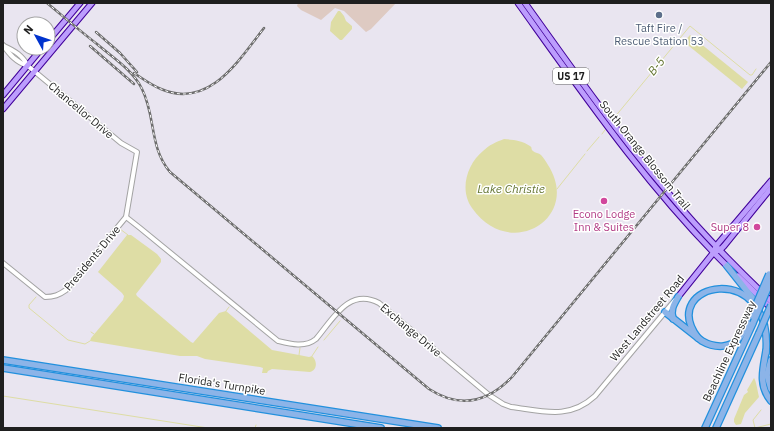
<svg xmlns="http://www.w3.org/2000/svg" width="774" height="431" viewBox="0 0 774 431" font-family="'IBM Plex Sans',sans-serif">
	<rect width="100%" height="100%" fill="#e9e5f0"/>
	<path fill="#decac2" d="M298 3H396L371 29 366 32 344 11 335 8 321 20 301 10 297 6Z"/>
	<g fill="#dedda5">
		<path d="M338 11H340L344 16 346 21 352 26V29L342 40H340L330 31 331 22Z"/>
		<path d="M690 35 748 82 742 89 684 42Z"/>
		<path d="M504 139C513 140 522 140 530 146 533 148 530 148 533 151 535 153 539 153 541 155 544 158 546 162 548 165 582 218 510 262 472 208 459 190 467 164 483 151 489 145 496 142 504 139Z"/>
		<path d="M127 235H131L157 254 161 259V262L136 294 137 296 191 342 193 343 219 313 226 311 272 350 299 355 309 357 312 356C317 360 318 370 310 372L272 369 268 371 267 373H262L263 368 260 367 205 359 197 356H180L90 341 91 338 123 300 124 296 122 293 98 272Z"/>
		<path d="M754 378C756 380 758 393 759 397L745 413 741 424 736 425 734 422V419L744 395 748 392 747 390Z"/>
	</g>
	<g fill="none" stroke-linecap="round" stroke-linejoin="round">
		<g stroke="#dedda5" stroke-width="1">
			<path d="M614 118 690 26 750 75H752L756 69"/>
			<path d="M602 134 605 130"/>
			<path d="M587 151 599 137"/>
			<path d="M557 189 585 154"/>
			<path d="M120 229 128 235"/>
			<path d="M36 297 29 305V308L68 340 85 344 90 341"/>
			<path d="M226 311 229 307"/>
			<path d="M91 332 94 334"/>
			<path d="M324 340 340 321"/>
			<path d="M299 355 300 348"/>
			<path d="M312 356 318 347"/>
			<path d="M3 396 208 428"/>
			<path d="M255 428 256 425"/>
			<path d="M755 428 753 420 761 410"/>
			<path d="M755 428 771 424"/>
		</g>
		<g stroke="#a3a3a3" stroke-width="6">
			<g id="minor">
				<path d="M3 45C10 55 16 62 28 66L121 143 137 152 126 217 66 290C59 295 54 297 45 297L3 263"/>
				<path d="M4 46C15 51 22 55 28 66"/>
				<path d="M126 217 140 228 278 341C290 344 305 348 316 339 333 319 349 287 379 303L489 395 503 404 511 407C543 411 569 420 595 396L675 300"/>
			</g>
		</g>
		<g stroke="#41009a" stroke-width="7">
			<g id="major">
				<path d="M518 3C584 95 648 188 729 268"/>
				<path d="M525 3C570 66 615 130 665 189 698 229 734 266 771 301"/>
				<path d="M48 41 80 3"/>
				<path d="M3 95 42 48"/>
				<path d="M3 109 92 3"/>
				<path d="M717 251 720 250 724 246 771 188"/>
				<path d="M738 276 771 308"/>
				<path d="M678 297 714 252 716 246 771 181"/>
			</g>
		</g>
		<g stroke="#2290dd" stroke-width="8">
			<g id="highway">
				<path d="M727 266 754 300"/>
				<path d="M665 312 702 341C714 348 731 349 740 337 745 331 748 323 751 316"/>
				<path d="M673 319C670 310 674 304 678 297"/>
				<path d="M698 338C656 282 774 258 766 353"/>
				<path d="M766 351C763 369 758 385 771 401"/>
				<path d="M3 360 438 428"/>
				<path d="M771 360 767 375 771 389"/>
				<path d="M3 368 381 428"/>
				<path d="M705 428 753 323"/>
				<path d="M716 428 759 333"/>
			</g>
		</g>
		<use href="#minor" stroke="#fff" stroke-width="4"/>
		<use href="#major" stroke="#bc9dfd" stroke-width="5"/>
		<use href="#highway" stroke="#8cb4e8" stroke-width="5.5"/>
		<g stroke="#6d6d6d" stroke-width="2.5">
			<g id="rail">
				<path d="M47 3C64 17 80 31 97 44 112 57 133 70 142 89 156 117 149 147 170 172L429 389C460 409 487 403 512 377L771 62"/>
				<path d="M96 32 120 53 137 72"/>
				<path d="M90 46 134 84"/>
				<path d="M134 73C143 79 151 85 161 89 209 110 239 60 264 28"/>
			</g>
		</g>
		<use href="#rail" stroke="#fff" stroke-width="1" stroke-dasharray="3" stroke-linecap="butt"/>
		<g stroke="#2290dd" stroke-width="8" stroke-linecap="butt">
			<g id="highway-bridge">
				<path d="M751 316 769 274"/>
				<path d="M753 323 771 281"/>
				<path d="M759 333 771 305"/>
			</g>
		</g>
		<use href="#highway-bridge" stroke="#8cb4e8" stroke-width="5.5"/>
	</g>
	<circle fill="#5c6f8a" stroke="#fff" stroke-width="1.5" cx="659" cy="15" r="4"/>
	<g fill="#d1479c" stroke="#fff" stroke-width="1.5">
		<circle cx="604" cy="201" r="4"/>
		<circle cx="757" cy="227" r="4"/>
	</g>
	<g text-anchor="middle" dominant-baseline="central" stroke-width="3" stroke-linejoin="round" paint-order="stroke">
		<rect fill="#fff" stroke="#626262" stroke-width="1" x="553" y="68" width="36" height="16" rx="3"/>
		<g font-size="10" font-weight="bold" fill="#1f1f1f">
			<text x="571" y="76">US 17</text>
		</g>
		<g font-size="11" fill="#4e5e75" stroke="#fff">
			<text x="659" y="28">Taft Fire /<tspan x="659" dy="13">Rescue Station 53</tspan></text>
		</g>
		<g font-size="11" fill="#1f1f1f" stroke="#fff">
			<text transform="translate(81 110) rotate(40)">Chancellor Drive</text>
			<text transform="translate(645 155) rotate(51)">South Orange Blossom Trail</text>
			<text transform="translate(92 258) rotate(-50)">Presidents Drive</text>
			<text transform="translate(647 318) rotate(-50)">West Landstreet Road</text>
			<text transform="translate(411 330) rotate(40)">Exchange Drive</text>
			<text transform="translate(729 351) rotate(-65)">Beachline Expressway</text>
			<text transform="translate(222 384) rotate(9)">Florida's Turnpike</text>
		</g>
		<g font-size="11" fill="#b23c85" stroke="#fff">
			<text x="604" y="214">Econo Lodge<tspan x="604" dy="13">Inn &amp; Suites</tspan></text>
			<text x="749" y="227" text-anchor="end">Super 8</text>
		</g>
		<g font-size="12" font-style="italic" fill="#677836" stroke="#fff">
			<text transform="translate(656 66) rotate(-51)">B-5</text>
			<text x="511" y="188">Lake Christie</text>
		</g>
	</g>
	<rect width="774" height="431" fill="none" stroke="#1f1f1f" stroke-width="8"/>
	<g transform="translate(36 36) rotate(310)"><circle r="19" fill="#ffffff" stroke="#a5a5a5"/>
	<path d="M0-3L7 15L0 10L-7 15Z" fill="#0033ce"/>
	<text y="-6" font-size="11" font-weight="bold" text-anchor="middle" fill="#1f1f1f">N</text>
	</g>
</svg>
